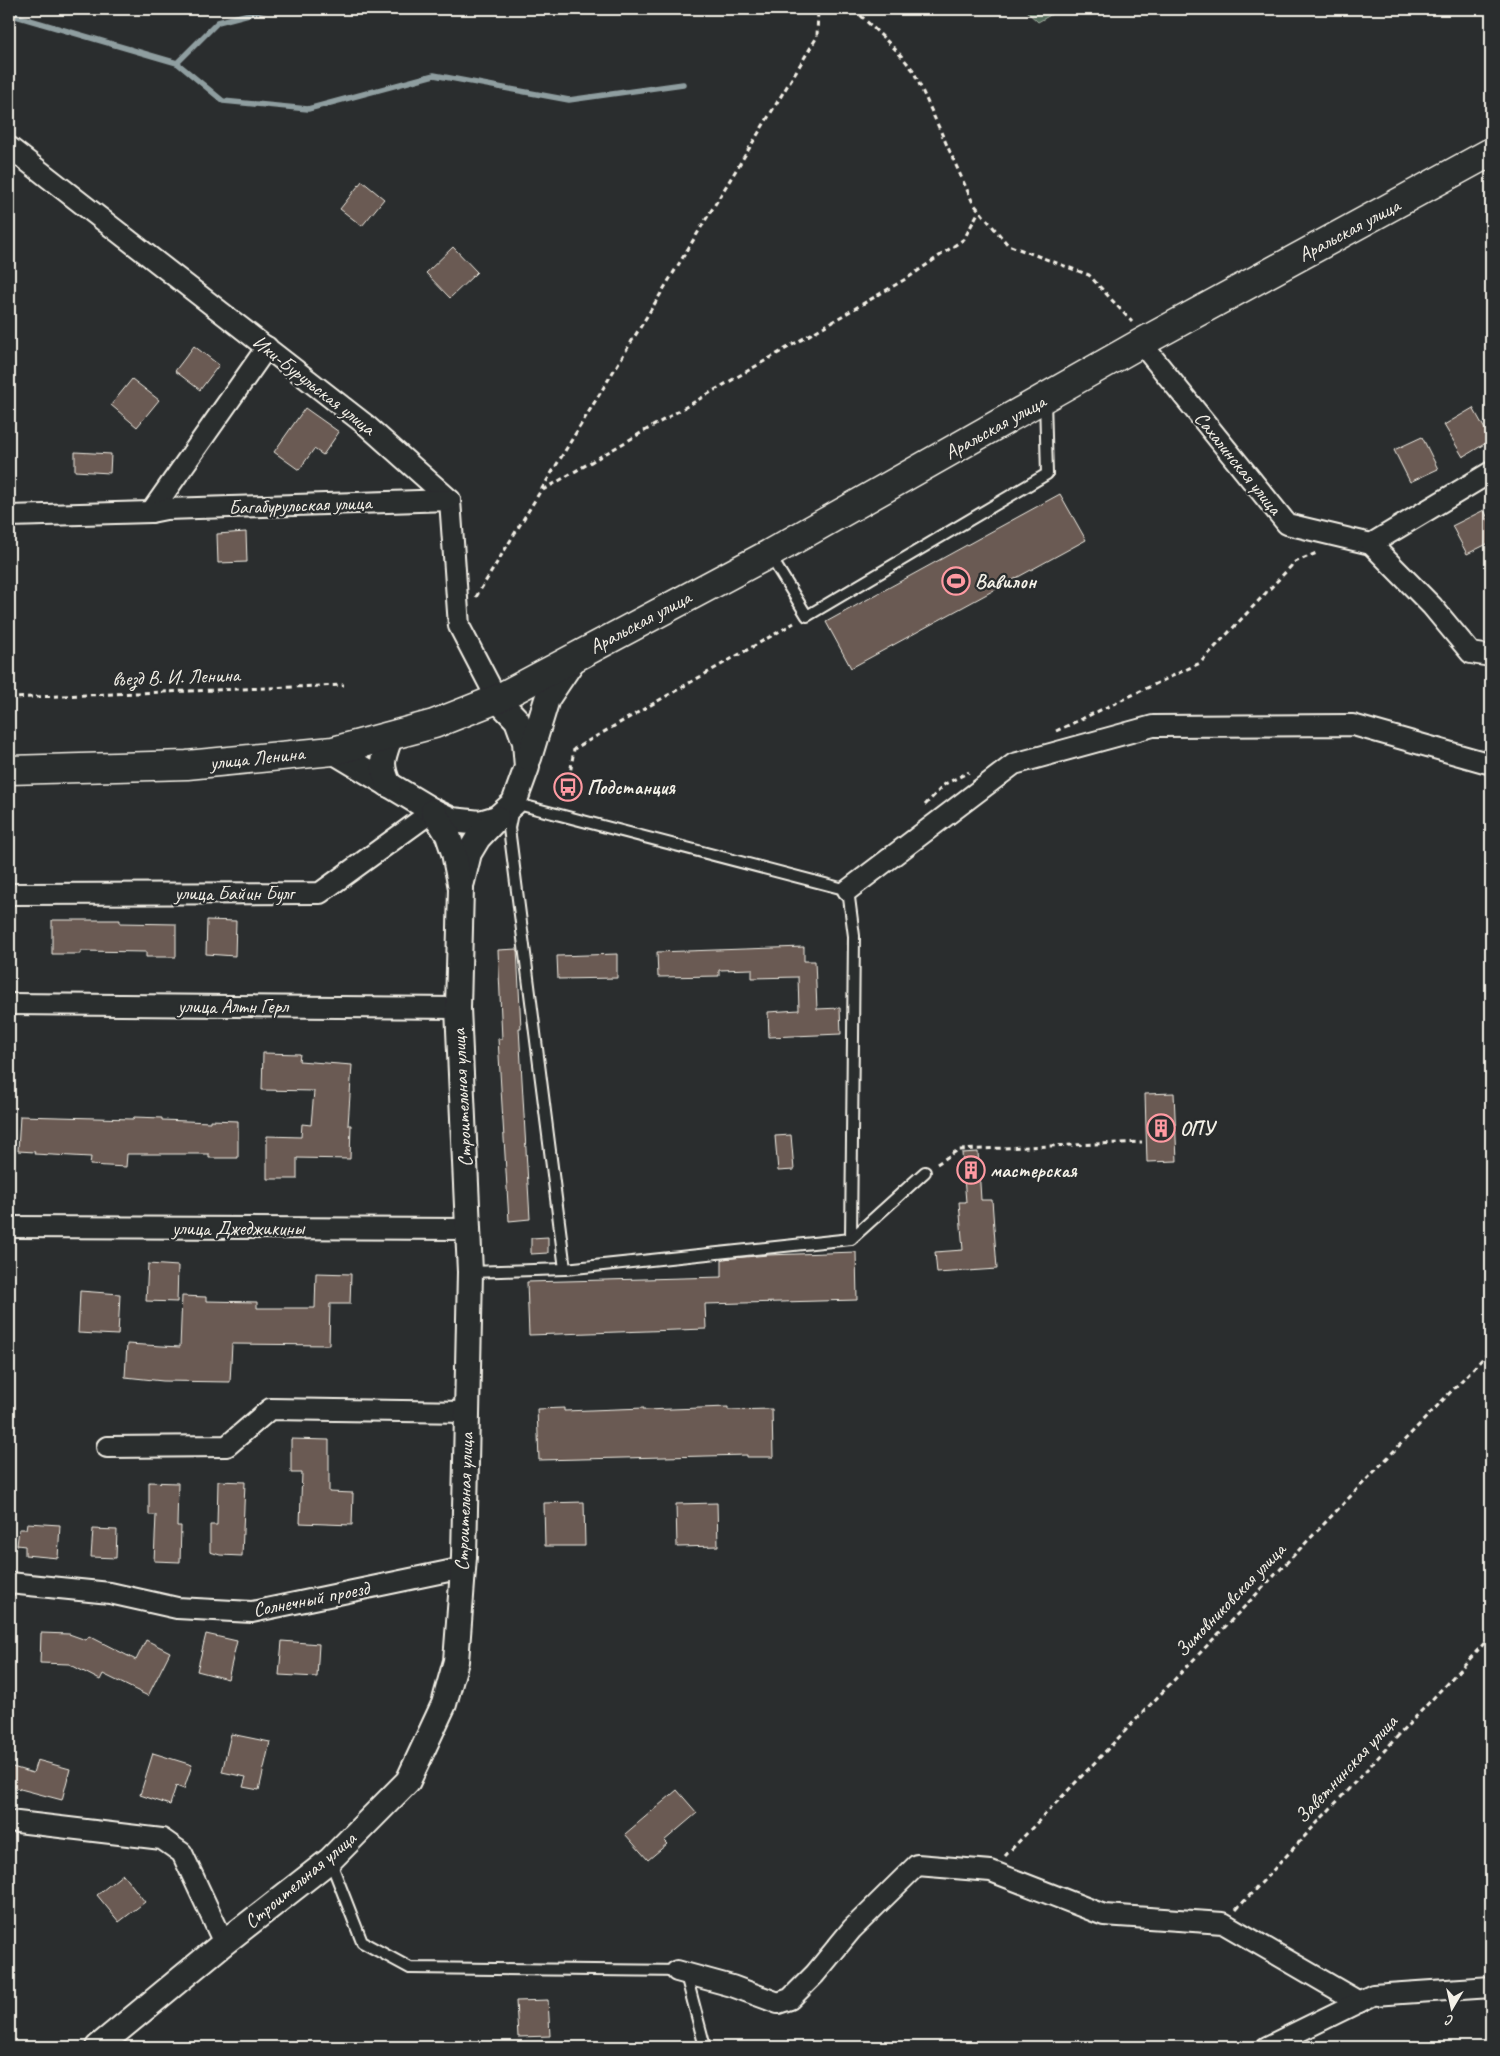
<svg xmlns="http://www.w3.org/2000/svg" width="1500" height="2056" viewBox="0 0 1500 2056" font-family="Caveat,sans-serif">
	<rect width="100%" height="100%" fill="#2a2d2e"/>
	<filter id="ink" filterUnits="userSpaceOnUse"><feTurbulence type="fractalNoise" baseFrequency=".02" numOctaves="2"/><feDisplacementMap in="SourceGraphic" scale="10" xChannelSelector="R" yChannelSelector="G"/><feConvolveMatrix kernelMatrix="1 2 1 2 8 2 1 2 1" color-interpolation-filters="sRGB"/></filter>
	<g filter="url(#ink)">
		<path fill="#546d5b" stroke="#a4afa2" d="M1024 9H1061L1038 22Z"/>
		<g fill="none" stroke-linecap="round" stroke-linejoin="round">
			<g stroke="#8f9ea0" stroke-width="5.5">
				<path d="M9 14 177 63 223 101 308 109 434 75 569 100 683 84"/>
				<path d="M177 63 218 22 268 9"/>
			</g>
		</g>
		<g fill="#6b5a52" stroke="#f4f1e8">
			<path d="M362 181 384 199 362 226 340 209Z"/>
			<path d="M453 247 477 272 450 298 426 273Z"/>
			<path d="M194 346 219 365 200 390 175 371Z"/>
			<path d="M132 379 159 400 137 427 111 405Z"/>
			<path d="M305 408 339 432 323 455 314 449 299 470 274 452Z"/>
			<path d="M1473 408 1491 440 1463 457 1444 425Z"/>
			<path d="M1422 437 1438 469 1410 482 1394 450Z"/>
			<path d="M75 452 111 454 110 473 75 471Z"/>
			<path d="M1060 494 1086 540 851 668 826 622Z"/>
			<path d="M1484 510 1491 525V542L1467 554 1452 526Z"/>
			<path d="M246 532 247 562 218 563 217 534Z"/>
			<path d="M52 920H120V923L176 924V957H146V952L81 951V954H52Z"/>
			<path d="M207 920 236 921 235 956 206 954Z"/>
			<path d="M804 947V961H815L817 1009 840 1008 841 1034 769 1037 768 1012 799 1010 798 977 752 978V969L719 970V976L658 977 657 952Z"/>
			<path d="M517 949 521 1028H519L530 1219 509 1221 498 1039H502L498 950Z"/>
			<path d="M617 954V978L558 979 557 956Z"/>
			<path d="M263 1053 300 1054 299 1061 352 1065 348 1125H351L350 1159 297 1158V1179H267V1136L301 1137 302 1124 311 1125 314 1091 262 1090Z"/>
			<path d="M1174 1093 1177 1161 1147 1162 1145 1094Z"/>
			<path d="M20 1116 133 1119 134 1117 162 1118V1120L210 1122V1120L238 1121V1158H209V1154H127L126 1167 90 1165 91 1157 34 1154 35 1152 18 1151Z"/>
			<path d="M791 1135 794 1170 778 1171 775 1136Z"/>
			<path d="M978 1152 981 1200H992L997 1269 937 1273 935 1252 963 1250 959 1202H966L962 1153Z"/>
			<path d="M548 1237V1253L531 1254V1238Z"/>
			<path d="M856 1252 857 1300 705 1304 706 1329 529 1335 527 1282 722 1277V1259L768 1255Z"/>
			<path d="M148 1264 178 1266 177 1302 146 1301Z"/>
			<path d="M316 1273 351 1274 350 1304H330L329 1345 232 1344 230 1382 163 1381 125 1377 127 1344 180 1347 182 1296 206 1297V1301L257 1302V1308H315Z"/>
			<path d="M80 1291 120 1294 118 1335 78 1333Z"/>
			<path d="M728 1407V1410L772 1409 773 1457H747V1455L539 1460 537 1409 564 1408V1411L644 1408V1410Z"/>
			<path d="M291 1439 329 1440V1492L353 1493 352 1525 300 1523 302 1473H291Z"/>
			<path d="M218 1481 245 1482 242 1556 220 1555 210 1552V1525H217Z"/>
			<path d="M149 1482 178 1483 177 1526H181L180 1562 154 1561 156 1515H149Z"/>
			<path d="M584 1502 585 1546H545L544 1503Z"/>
			<path d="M717 1503 718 1546 677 1547 676 1504Z"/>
			<path d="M27 1523 60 1525 58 1558 25 1555V1546L17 1545 19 1529H26Z"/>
			<path d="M93 1529 117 1530 116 1558 91 1557Z"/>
			<path d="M41 1633 69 1634 86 1640 89 1636 136 1660 146 1640 170 1652 148 1696 103 1674 100 1680 69 1664 40 1663Z"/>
			<path d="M206 1634 237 1641 228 1679 197 1671Z"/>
			<path d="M282 1641 319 1644 317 1677 279 1675Z"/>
			<path d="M231 1734 270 1742 259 1790 243 1787 246 1777 222 1772Z"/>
			<path d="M153 1753 192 1765 184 1789 176 1786 170 1805 140 1795Z"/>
			<path d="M37 1760 70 1769 62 1800 9 1786V1766L33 1773Z"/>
			<path d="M677 1790 697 1813 664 1841 667 1844 648 1860 625 1834Z"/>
			<path d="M123 1874 145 1902 119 1922 97 1895Z"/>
			<path d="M548 2000 550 2036 518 2037 516 2001Z"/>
		</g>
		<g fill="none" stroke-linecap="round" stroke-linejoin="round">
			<g stroke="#f4f1e8" stroke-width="14">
				<g id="service">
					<path d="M769 554 807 616 1047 474 1045 399"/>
					<path d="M565 1269 509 828 514 803 848 890 854 936 851 1239"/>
					<path d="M470 1272 565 1269 851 1239 925 1172"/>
					<path d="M330 1860 362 1942 410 1968 685 1971 705 2047"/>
				</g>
			</g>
			<g stroke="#f4f1e8" stroke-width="24">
				<g id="minor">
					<path d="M9 147 366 425 450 500 459 626 497 699"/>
					<path d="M1141 343 1287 524 1371 544 1491 472"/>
					<path d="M151 512 267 347"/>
					<path d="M9 516 151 512 166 509 450 500"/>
					<path d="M1371 544 1432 606 1471 653 1491 656"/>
					<path d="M848 890 1014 764 1153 726 1353 725 1491 764"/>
					<path d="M9 894 320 893 433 811"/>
					<path d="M9 1004 458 1008"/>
					<path d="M9 1227 468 1229"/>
					<path d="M107 1447 227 1446 270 1409 467 1412"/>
					<path d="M9 1583 110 1593 177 1608 252 1612 463 1568"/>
					<path d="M9 1821 162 1839 182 1853 224 1943"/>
					<path d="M677 1971 732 1986 778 2003 790 1999 815 1974 852 1929 917 1865 991 1871 1104 1915 1223 1923 1359 2002"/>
					<path d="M1267 2047 1373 1995 1491 1987"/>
				</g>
			</g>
			<g stroke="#f4f1e8" stroke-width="28">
				<g id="tertiary">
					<path d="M333 751 433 811 452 820 480 823 497 818 514 803 527 767 525 742 517 720 497 699"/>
					<path d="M529 758 547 699 576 656"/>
					<path d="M389 785C379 763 383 758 391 735"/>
					<path d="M462 882 469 853 478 838 497 818"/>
					<path d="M98 2047 224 1943 330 1860 408 1781 444 1704 456 1661 464 1557 470 1272 458 1008 461 888 454 853 448 835 433 811"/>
				</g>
			</g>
			<g stroke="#f4f1e8" stroke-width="31">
				<path id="primary" d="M9 770 187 765 333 751 434 724 497 699 769 554 1141 343 1491 152"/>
			</g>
			<g stroke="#f4f1e8" stroke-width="3" stroke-dasharray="5 4" stroke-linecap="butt">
				<path d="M854 9 897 51 913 70 973 203 1008 245 1089 275 1132 322"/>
				<path d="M543 490 909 277 964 239 979 211"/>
				<path d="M476 597 817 37 818 9"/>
				<path d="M9 698 344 685"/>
				<path d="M1056 731 1200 663 1295 562 1319 552"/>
				<path d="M568 787 574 749 794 623"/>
				<path d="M925 805 945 784 969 772"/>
				<path d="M937 1164 958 1150 1142 1142"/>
				<path d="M1005 1856 1491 1350"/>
				<path d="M1236 1910 1491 1636"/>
			</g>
			<use href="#service" stroke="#2a2d2e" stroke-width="10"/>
			<use href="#minor" stroke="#2a2d2e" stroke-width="20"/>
			<use href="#tertiary" stroke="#2a2d2e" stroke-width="24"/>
			<use href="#primary" stroke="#2a2d2e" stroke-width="28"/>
		</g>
	</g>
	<defs>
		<g id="stadium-ring" transform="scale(1.4375)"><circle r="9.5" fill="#2a2d2e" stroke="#ff9aa2" stroke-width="1.5"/><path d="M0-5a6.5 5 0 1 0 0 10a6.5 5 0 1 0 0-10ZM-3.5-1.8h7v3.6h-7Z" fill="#ff9aa2"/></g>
		<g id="bus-ring" transform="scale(1.4375)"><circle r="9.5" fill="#2a2d2e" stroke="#ff9aa2" stroke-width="1.5"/><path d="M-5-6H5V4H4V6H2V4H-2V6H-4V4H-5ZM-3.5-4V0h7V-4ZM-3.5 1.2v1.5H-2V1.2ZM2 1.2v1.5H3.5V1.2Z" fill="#ff9aa2"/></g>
		<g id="building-ring" transform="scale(1.4375)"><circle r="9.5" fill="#2a2d2e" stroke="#ff9aa2" stroke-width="1.5"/><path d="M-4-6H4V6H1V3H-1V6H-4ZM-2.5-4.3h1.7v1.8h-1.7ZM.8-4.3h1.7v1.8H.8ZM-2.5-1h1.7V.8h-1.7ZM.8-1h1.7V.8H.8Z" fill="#ff9aa2"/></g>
	</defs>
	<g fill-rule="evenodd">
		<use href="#stadium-ring" x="956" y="581"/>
		<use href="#bus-ring" x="568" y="787"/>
		<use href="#building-ring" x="1161" y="1128"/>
		<use href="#building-ring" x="971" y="1170"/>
	</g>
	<g text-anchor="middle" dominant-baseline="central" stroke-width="4.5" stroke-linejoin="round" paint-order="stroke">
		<g font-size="20" fill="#f4f1e8" stroke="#2a2d2e">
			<text transform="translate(1349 230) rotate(-28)">Аральская улица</text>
			<text transform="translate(314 385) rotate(38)">Ики-Бурульская улица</text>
			<text transform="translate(995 427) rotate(-29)">Аральская улица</text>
			<text transform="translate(1238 463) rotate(51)">Сахалинская улица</text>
			<text transform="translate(300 505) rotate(-2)">Багабурульская улица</text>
			<text transform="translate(640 622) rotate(-28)">Аральская улица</text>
			<text transform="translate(176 677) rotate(-2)">въезд В. И. Ленина</text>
			<text transform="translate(257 758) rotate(-6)">улица Ленина</text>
			<text x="234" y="893">улица Байин Булг</text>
			<text x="233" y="1006">улица Алтн Герл</text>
			<text transform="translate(462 1098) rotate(-93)">Строительная улица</text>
			<text x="238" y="1228">улица Джеджикины</text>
			<text transform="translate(464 1502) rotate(-88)">Строительная улица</text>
			<text transform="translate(311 1599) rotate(-11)">Солнечный проезд</text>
			<text transform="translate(1230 1600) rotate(-46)">Зимовниковская улица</text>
			<text transform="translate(1346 1769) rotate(-47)">Заветнинская улица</text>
			<text transform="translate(300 1880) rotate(-40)">Строительная улица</text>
		</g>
		<g font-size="20" font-weight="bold" fill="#f4f1e8" stroke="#2a2d2e" text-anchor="start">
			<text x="975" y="581">Вавилон</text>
			<text x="587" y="787">Подстанция</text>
			<text x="1180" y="1128">ОПУ</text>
			<text x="990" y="1170">мастерская</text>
		</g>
	</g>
	<rect width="1500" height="2056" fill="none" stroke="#2a2d2e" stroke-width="30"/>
	<rect x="15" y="15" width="1470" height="2026" fill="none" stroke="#f4f1e8" stroke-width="2" filter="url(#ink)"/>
	<g transform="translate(1452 2008) rotate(189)" stroke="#2a2d2e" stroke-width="4" paint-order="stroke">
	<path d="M0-4L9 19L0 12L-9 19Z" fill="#f4f1e8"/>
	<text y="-8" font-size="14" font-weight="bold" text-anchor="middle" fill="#f4f1e8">С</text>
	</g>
</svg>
